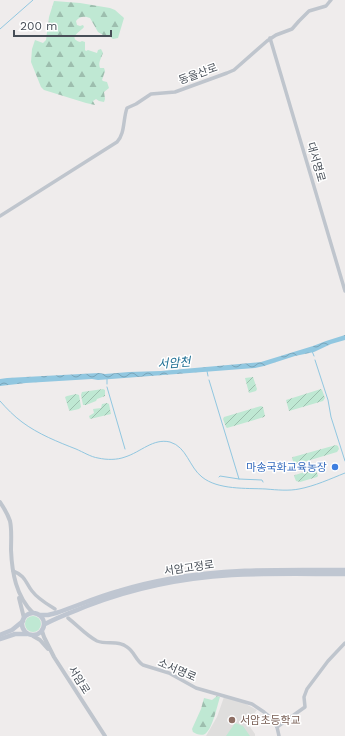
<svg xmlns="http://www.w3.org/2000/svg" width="345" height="736" viewBox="0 0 345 736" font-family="'Work Sans','Noto Sans KR',sans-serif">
	<defs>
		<pattern id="forest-firs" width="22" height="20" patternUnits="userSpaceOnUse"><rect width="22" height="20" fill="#bfe8d3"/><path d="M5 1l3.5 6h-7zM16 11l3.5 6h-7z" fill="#9dbeae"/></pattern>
		<pattern id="garden-furrows" width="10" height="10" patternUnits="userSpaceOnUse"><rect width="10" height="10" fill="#bfe8d3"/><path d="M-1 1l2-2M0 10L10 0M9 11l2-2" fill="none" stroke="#9dbeae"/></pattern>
		<pattern id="water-waves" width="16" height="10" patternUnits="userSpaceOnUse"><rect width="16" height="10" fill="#91c7e0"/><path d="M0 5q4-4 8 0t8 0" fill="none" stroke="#78a4b8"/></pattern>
	</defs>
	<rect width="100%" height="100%" fill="#efecec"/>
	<path fill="#dfdedd" d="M224 697 244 703 257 710 252 716 248 724 255 734V736H206L217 717Z"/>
	<g fill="#bfe8d3">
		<circle cx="33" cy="624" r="8"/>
		<path d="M235 723 243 726 250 736H226Z"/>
	</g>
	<g fill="url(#forest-firs)">
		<path d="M54 1 80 3 110 8 115 10 124 18 118 38 113 39 109 36 103 35 98 32 90 18C84 16 80 16 76 21L77 25 80 26 83 25 84 27C81 31 67 38 80 42L82 41 85 42V50L86 51 88 50 97 53 98 50 101 49 103 53C101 59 98 62 100 68H104L105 71 102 80 103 81 107 82 109 88 104 92 105 99 104 102 99 101 96 99 93 101 95 105 86 103 44 90 41 87 31 62 32 49 35 40 43 43 46 40 49 17Z"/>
		<path d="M217 696 220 697C217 706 213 728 205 734 201 736 196 734 193 732L192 729 201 709 204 698 212 700Z"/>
	</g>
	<g fill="url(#garden-furrows)">
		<path d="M253 377 257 389 256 391 249 393 245 378Z"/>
		<path d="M103 389 105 390V396L97 399 96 401 86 405H83L81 395 82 392Z"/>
		<path d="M321 389 322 390 325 398 323 401 289 411 286 400Z"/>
		<path d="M76 394 79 395 81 407 79 409 70 411 69 410 65 397 67 396Z"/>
		<path d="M107 403 109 404 111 414 90 419 89 416 94 413 93 409 101 408 102 404Z"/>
		<path d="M261 406 263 407 265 416 264 417 227 428 226 427 223 419 224 417Z"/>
		<path d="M336 445 338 446 339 449 337 452 297 464H294L292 458 293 457Z"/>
		<path d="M314 469 316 470 318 476 317 477 300 482 296 481 294 476 295 475Z"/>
	</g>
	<path fill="url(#water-waves)" d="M345 335V340L331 344 314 352 295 356 264 366 255 368 98 380 92 379 26 383 0 386V379L7 378 99 373 105 374 129 372 161 371 261 362 313 346 326 341Z"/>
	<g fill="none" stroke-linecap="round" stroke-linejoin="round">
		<g stroke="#91c7e0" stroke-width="1">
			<path d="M0 29 33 0"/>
			<path d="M312 351 314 356"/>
			<path d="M315 360 328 400 331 417 345 461"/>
			<path d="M207 371 208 376"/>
			<path d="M209 380 239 479"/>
			<path d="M107 384V379"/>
			<path d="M107 387 125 449"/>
			<path d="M0 401C7 409 14 416 22 422 38 434 58 442 76 449 83 452 91 457 98 458 107 460 117 460 125 457 141 452 153 438 170 442 187 447 189 467 202 477 218 490 246 488 266 489 277 490 289 491 299 489 315 486 330 479 345 473"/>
			<path d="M219 477 220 476 239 479 262 480 263 482"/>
		</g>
		<g stroke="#bfc5cd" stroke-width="3.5">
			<path d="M270 38 345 291"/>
			<path d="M0 216 117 142C125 134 123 119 127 108L136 104 151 94 175 92 227 73 234 70 267 41 276 35 292 29 299 21 309 11 326 6 331 0"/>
			<path d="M13 571C26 576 25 582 32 591 38 599 47 604 55 609"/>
			<path d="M68 618C77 625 87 636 97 641 107 645 119 640 127 647 134 651 136 661 143 665L169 673 196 688 252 704 264 712 270 717 277 727 279 736"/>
			<path d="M277 727 305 707 304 697 307 689 328 661 345 643"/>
		</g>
		<g stroke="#bfc5cd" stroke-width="4">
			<path d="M0 502C4 508 8 515 10 521 12 530 11 540 11 550 12 573 16 596 33 613"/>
			<path d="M19 598 24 618"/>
			<path d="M42 631 44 637 54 657 105 736"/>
			<path d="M33 636 40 640 48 649"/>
		</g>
		<g stroke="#bfc6d1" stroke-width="4.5">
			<circle cx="33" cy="624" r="11"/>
			<path d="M40 615H48L56 613C77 606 97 597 119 591 135 586 152 582 169 579 227 568 286 570 345 570"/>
			<path d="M45 624C58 617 72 612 87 606 133 588 182 578 232 575 270 573 308 574 345 574"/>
			<path d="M0 635 12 630 23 621"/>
			<path d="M0 639 15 634H27"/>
		</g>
	</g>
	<circle fill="#3f7fe0" stroke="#fff" stroke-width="1.5" cx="335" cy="467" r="4"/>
	<circle fill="#8d6e63" stroke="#fff" stroke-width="1.5" cx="232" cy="720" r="4"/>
	<g text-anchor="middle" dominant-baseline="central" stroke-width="3" stroke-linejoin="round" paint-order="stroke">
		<g font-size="11" fill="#474e57" stroke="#fff">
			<text transform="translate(198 74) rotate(-20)">동을산로</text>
			<text transform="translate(316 162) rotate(74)">대서명로</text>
			<text transform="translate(189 568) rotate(-8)">서암고정로</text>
			<text transform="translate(177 670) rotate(23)">소서명로</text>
			<text transform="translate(79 680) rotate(58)">서암로</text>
		</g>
		<g font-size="11" fill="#366cbe" stroke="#fff" text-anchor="end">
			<text x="327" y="467">마송국화교육농장</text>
		</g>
		<g font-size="11" fill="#785e54" stroke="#fff" text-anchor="start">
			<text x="240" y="720">서암초등학교</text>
		</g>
		<g font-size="12" font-style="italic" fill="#1d6e93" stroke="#fff">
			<text transform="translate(174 363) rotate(-4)">서암천</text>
		</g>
	</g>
	<path d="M14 30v6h97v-6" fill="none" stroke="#474e57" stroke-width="2"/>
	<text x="20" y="30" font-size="12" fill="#474e57" stroke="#ffffff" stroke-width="3" paint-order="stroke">200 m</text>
</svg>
